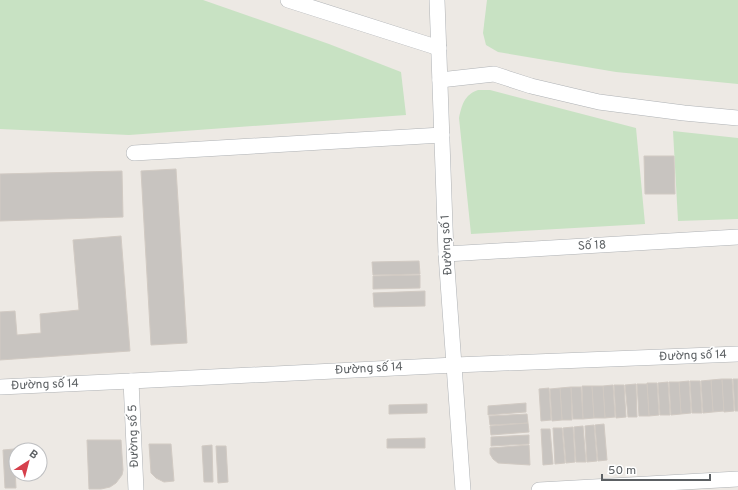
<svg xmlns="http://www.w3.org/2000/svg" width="738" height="490" viewBox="0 0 738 490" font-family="Overpass,sans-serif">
	<rect width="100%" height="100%" fill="#ede9e4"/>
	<g fill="#c8e2c3">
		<path d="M0 0H203L329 44 401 72 406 115 129 135 0 129Z"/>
		<path d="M487 0H738V84L616 72 498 52 486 45 483 33Z"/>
		<path d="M478 90H490L636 128 645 224 471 234 459 118C462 105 464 95 478 90Z"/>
		<path d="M673 131 738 138V219L678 221Z"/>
	</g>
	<g fill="#c8c4c0" stroke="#d1cac3">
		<path d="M644 156H674L675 194H645Z"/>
		<path d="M176 169 187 343 151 345 141 171Z"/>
		<path d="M122 171 123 217 0 221V174Z"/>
		<path d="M121 236 130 351 0 360V312L15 311 17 335 41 333 40 314 79 310 73 240Z"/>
		<path d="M419 261 420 274 373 275 372 262Z"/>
		<path d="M420 275V288L373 289V276Z"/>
		<path d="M425 291V306L374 307 373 293Z"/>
		<path d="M722 379 724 411 713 412 711 380Z"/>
		<path d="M722 379H732L734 411 724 412Z"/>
		<path d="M733 379H738V411H735Z"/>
		<path d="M711 380 713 412 703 413 701 381Z"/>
		<path d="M689 381 691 413 681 414 679 382Z"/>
		<path d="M690 381H700L702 413H692Z"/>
		<path d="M668 382 670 415H660L658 383Z"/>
		<path d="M669 382H679L681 414 671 415Z"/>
		<path d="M647 383H657L659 415 649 416Z"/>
		<path d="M636 384 637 417H628L625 385Z"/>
		<path d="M637 384H647L649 416H639Z"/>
		<path d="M613 385 615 417 605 418 603 386Z"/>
		<path d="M614 385H624L626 417 616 418Z"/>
		<path d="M582 386H592L594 418 583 419Z"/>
		<path d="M592 386H603L605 418H594Z"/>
		<path d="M571 387 572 420H562L560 388Z"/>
		<path d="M571 387H581L583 419H573Z"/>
		<path d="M549 388 551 420 541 421 539 389Z"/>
		<path d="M560 388 562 420 552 421 550 389Z"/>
		<path d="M526 403V412L488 415V406Z"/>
		<path d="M427 404V413L389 414V405Z"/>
		<path d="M527 414 528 423 490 425 489 416Z"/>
		<path d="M528 423 529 432 491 435 490 426Z"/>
		<path d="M604 424 607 460 598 461 595 425Z"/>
		<path d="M594 425 597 461 587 462 585 426Z"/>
		<path d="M583 426 586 462H576L574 427Z"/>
		<path d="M573 427 575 462 566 463 563 428Z"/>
		<path d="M553 428H562L565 463 555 464Z"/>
		<path d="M541 429H550L553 464 543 465Z"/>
		<path d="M529 435V444L491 446V437Z"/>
		<path d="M425 438V448H387V439Z"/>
		<path d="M87 440H121L123 470 122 475 116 483 110 487 101 489H89Z"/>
		<path d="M149 444H171L174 481 164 482 156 478 151 473Z"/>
		<path d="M212 445 213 482H204L202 446Z"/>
		<path d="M529 445 530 465 498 463 493 459 490 454V448Z"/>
		<path d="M216 446H226L228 482 218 483Z"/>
		<path d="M14 449 16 488H5L3 450Z"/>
	</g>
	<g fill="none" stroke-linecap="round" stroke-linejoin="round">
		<g stroke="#afb2b5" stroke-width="16">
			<g id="street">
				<path d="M288 0 439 48"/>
				<path d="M437 0 446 254 463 490"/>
				<path d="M440 80 494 74 531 86 599 102 684 113 738 118"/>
				<path d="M134 153 442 135"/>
				<path d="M446 254 738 237"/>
				<path d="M131 381 136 490"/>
				<path d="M0 387 131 381 455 365 738 354"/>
				<path d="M539 490 738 479"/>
			</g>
		</g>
		<use href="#street" stroke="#fff" stroke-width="15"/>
	</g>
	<g text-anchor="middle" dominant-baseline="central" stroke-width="3" stroke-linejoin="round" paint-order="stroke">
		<g font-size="12" fill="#5c6063" stroke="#fff">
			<text transform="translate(447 245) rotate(-93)">Đường số 1</text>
			<text transform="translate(592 246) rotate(-3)">Số 18</text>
			<text transform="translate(693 356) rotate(-2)">Đường số 14</text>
			<text transform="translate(369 369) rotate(-3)">Đường số 14</text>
			<text transform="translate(45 385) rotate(-2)">Đường số 14</text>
			<text transform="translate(134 436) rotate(-92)">Đường số 5</text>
		</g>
	</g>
	<g transform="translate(28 462) rotate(36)"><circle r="19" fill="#ffffff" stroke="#bebfc1"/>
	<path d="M0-3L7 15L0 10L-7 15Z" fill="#d6404c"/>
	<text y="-6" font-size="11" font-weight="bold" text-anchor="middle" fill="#5c6063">B</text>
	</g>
	<path d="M602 474v6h108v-6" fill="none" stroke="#5c6063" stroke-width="2"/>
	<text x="608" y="474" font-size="12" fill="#5c6063" stroke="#ffffff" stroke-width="3" paint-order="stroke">50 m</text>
</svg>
